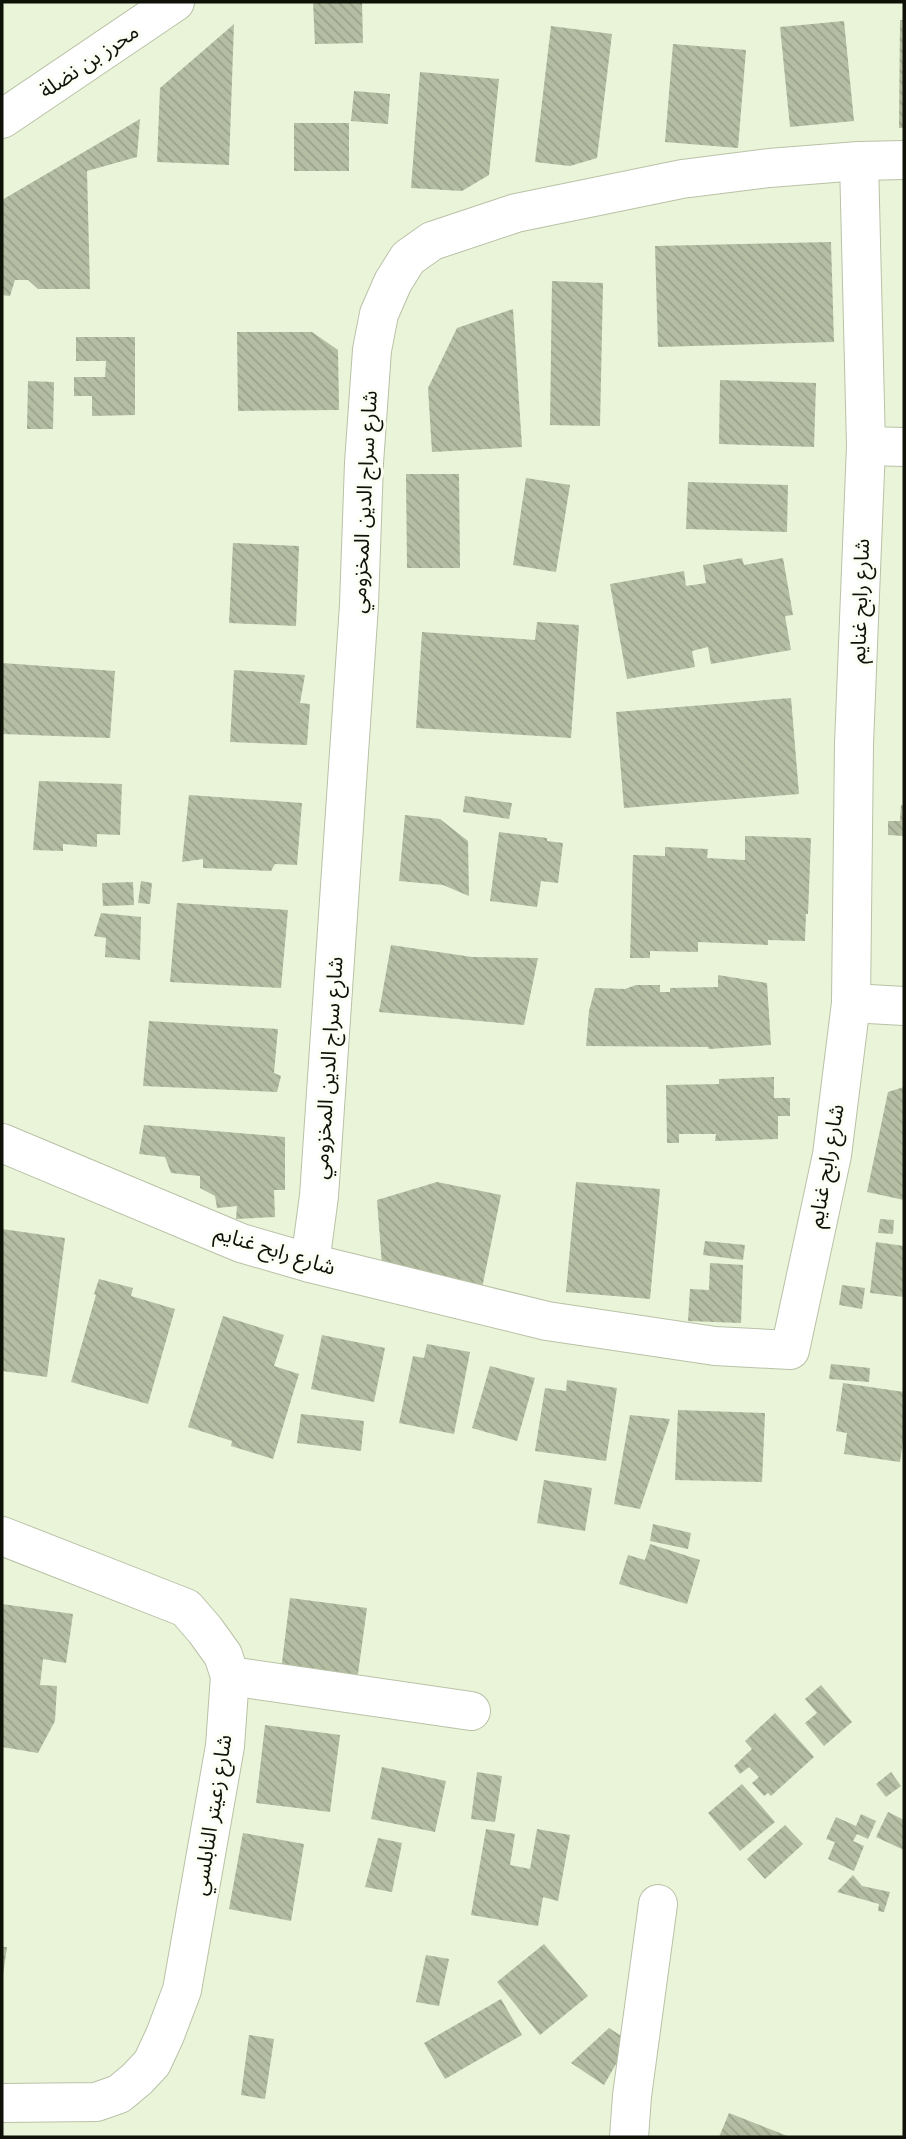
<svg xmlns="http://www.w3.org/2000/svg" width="906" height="2139" viewBox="0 0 906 2139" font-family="'Nunito Sans','Noto Sans Arabic',sans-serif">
	<defs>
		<pattern id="building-back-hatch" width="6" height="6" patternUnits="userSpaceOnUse" patternTransform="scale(1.75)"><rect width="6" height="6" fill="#b5bea3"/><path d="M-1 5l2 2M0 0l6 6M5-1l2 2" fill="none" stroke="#9aa28b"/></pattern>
	</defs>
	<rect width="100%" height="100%" fill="#eaf4d8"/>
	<g fill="url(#building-back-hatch)">
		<path d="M313 2H362L363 43 315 44Z"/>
		<path d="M900 20H904V128H899Z"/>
		<path d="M844 21 854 121 790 127 780 27Z"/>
		<path d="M234 24 229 165 157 162 160 88Z"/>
		<path d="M551 26 612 34 597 158 570 166 535 162Z"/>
		<path d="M673 44 746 50 738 148 665 142Z"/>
		<path d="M420 72 499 79 489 175 462 191 411 188Z"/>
		<path d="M354 91 390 94 388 124 351 121Z"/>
		<path d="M140 119 137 157 87 171 90 289H38L28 280H15L10 296 2 295V200Z"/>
		<rect x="294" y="123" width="55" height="48"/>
		<path d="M831 242 834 342 658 347 655 246Z"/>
		<path d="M552 281 603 283 600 426 550 425Z"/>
		<path d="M513 309 522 447 432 452 428 388 457 328Z"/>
		<path d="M237 332H312L338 350 339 410 238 411Z"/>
		<path d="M76 337H135V415L92 416V396H74V377H105L106 361H76Z"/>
		<path d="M720 380 816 383 814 447 719 444Z"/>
		<path d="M28 381 54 382 53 429H27Z"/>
		<path d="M406 474H459L460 568H407Z"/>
		<path d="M526 478 570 485 556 572 513 565Z"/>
		<path d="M688 482 788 485 787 532 686 529Z"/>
		<path d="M233 543 299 546 296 626 229 623Z"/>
		<path d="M742 558 744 565 783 558 793 615 785 616 791 650 711 664 708 647 692 651 695 667 627 679 610 584 684 571 686 586 706 583 703 565Z"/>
		<path d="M537 622 579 625 571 738 416 728 422 632 535 640Z"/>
		<path d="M2 663 115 671 110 738 2 734Z"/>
		<path d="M234 670 305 675 300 703 310 704 307 745 230 742Z"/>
		<path d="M791 698 799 794 624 808 616 712Z"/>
		<path d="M39 781 122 784 120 835 97 834V847L63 844V851L33 850Z"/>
		<path d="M189 795 302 803 297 865 275 864 271 871 203 868V859L182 862Z"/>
		<path d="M465 796 512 803 509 819 463 812Z"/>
		<path d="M901 805H904V836L888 835V821H900Z"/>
		<path d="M405 815 440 819 468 841 469 896 443 885 399 881Z"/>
		<path d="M499 832 547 838V841L563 843 558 883 541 881 537 907 490 901Z"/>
		<path d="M745 836 811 838 808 914H806L805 941 768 940V945L698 942V952L650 951V958H630L633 855 665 856V847L708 849 707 858 745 860Z"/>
		<path d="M141 881 152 883 150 904 138 903Z"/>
		<path d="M133 882 134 905 103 906 102 883Z"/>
		<path d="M177 903 288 910 281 988 170 982Z"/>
		<path d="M101 913 141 917 140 960 105 957 106 938 94 936Z"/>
		<path d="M391 945 472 957 538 958 524 1025 379 1012Z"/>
		<path d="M718 975 767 983 771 1045 709 1049 708 1047 586 1046 589 1011 595 988 625 989 636 985H660V992H670V988L718 987Z"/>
		<path d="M149 1021 278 1029 274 1073 281 1076 277 1092 143 1086Z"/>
		<path d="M774 1077V1098H790V1116H778V1139L715 1141 716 1134H679V1143H667L666 1085 719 1084V1079Z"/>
		<path d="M904 1087V1200L867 1192 888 1092Z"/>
		<path d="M144 1125 285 1137V1190H274L275 1217 236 1219 237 1206 217 1208 215 1196 200 1188V1176L171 1173 165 1157 139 1154Z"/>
		<path d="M437 1182 501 1195 480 1298 383 1278 377 1200Z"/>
		<path d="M576 1182 660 1189 650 1299 566 1292Z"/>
		<path d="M880 1219 894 1220 893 1234 878 1233Z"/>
		<path d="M2 1229 65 1238 47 1377 2 1371Z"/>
		<path d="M705 1241 745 1245 743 1260 703 1255Z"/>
		<path d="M876 1242 904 1246V1297L870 1293Z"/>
		<path d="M710 1263 743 1265 741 1323 688 1321 690 1289 709 1290Z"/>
		<path d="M99 1279 133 1288 131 1296 175 1309 148 1404 71 1382 96 1295 94 1294Z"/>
		<path d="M842 1285 865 1288 862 1309 839 1305Z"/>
		<path d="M223 1316 284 1335 274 1366 299 1374 273 1459 231 1446 232 1441 188 1427Z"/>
		<path d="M322 1335 385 1348 374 1402 311 1389Z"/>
		<path d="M427 1344 470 1352 454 1434 399 1423 413 1356 424 1358Z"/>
		<path d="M831 1364 870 1368 869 1382 829 1379Z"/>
		<path d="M490 1366 535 1378 517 1441 472 1428Z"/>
		<path d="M567 1380 617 1388 606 1461 535 1451 545 1388 566 1391Z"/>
		<path d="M843 1383 904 1392V1434L900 1462 844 1454 847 1433 836 1431Z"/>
		<path d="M678 1410 765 1413 762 1482 675 1480Z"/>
		<path d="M301 1414 364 1421 361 1451 297 1443Z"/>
		<path d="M630 1415 670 1419 640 1509 614 1504Z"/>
		<path d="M544 1480 592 1488 585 1531 537 1523Z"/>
		<path d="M653 1524 691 1533 688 1549 650 1541Z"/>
		<path d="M650 1544 700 1560 687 1604 619 1584 628 1555 645 1560Z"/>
		<path d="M290 1598 367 1608 357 1681 281 1670Z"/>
		<path d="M2 1604 73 1614 66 1663 43 1659 40 1685 57 1686 55 1721 38 1753 2 1747Z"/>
		<path d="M821 1685 852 1722 824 1746 805 1723 817 1713 805 1699Z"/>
		<path d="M775 1713 814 1757 771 1796 768 1793 764 1796 752 1783 759 1777 749 1767 740 1774 734 1766 752 1749 745 1741Z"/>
		<path d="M265 1725 340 1735 330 1812 256 1803Z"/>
		<path d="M382 1767 446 1781 435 1832 371 1819Z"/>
		<path d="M477 1772 502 1776 495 1822 471 1819Z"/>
		<path d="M891 1772 901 1786 886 1797 876 1784Z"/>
		<path d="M742 1784 775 1822 740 1851 708 1813Z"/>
		<path d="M888 1812 904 1820V1850L876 1837Z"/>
		<path d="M861 1814 876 1821 868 1839 857 1834 853 1841 864 1846 854 1871 828 1859 835 1842 826 1839 836 1817 856 1826Z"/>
		<path d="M785 1825 803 1844 765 1879 747 1859Z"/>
		<path d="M486 1829 515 1834 510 1865 530 1869 537 1829 570 1835 558 1901 543 1897 538 1926 471 1915Z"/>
		<path d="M243 1833 304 1844 291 1921 229 1909Z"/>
		<path d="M378 1838 402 1843 392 1892 365 1887Z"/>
		<path d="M853 1875 862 1886 890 1892 884 1912 878 1911 879 1904 837 1892Z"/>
		<path d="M544 1944 588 1996 540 2035 497 1982Z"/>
		<path d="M2 1947H7L3 1975H2Z"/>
		<path d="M426 1955 449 1959 439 2006 416 2002Z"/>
		<path d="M501 1999 522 2035 445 2079 424 2043Z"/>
		<path d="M609 2028 629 2041 604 2085 571 2063Z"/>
		<path d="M249 2035 274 2039 265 2099 241 2095Z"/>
		<path d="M729 2113 790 2137H719Z"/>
	</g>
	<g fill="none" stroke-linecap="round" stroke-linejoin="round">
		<g stroke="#b9c2a7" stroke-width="40">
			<g id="minor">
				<path d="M2 119 175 2"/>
				<path d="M866 446 904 447"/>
				<path d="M851 1003 904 1006"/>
				<path d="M2 1143 241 1243 310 1263 547 1321 715 1346 790 1350 832 1155 851 1003 854 744 866 446 859 161"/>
				<path d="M310 1263 319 1196 359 605 364 463 372 350 379 314 393 282 408 258 432 241 516 213 682 179 769 168 859 161 904 160"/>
				<path d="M2 1536 186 1608 205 1630 223 1655 230 1676 225 1746 182 1990 165 2035 152 2063 137 2079 119 2094 96 2102 2 2103"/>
				<path d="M230 1676 471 1711"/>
				<path d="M629 2137 632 2096 658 1904"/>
			</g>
		</g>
		<use href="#minor" stroke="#fff" stroke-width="38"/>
	</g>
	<g text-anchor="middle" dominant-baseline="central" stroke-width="6" stroke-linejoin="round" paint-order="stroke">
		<g font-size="21" fill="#0e1107" stroke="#fafef3">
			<text transform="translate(89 61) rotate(-34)">محرز بن نضلة</text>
			<text transform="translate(364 502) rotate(-87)">شارع سراج الدين المخزومي</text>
			<text transform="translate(860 601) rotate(-88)">شارع رابح غنايم</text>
			<text transform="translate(328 1068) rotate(-86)">شارع سراج الدين المخزومي</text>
			<text transform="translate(826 1166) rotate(-80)">شارع رابح غنايم</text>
			<text transform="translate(275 1250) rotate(17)">شارع رابح غنايم</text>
			<text transform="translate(212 1815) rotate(-81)">شارع زعيتر النابلسي</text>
		</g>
	</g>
	<rect width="906" height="2139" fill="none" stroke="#0e1107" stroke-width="7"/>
</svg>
